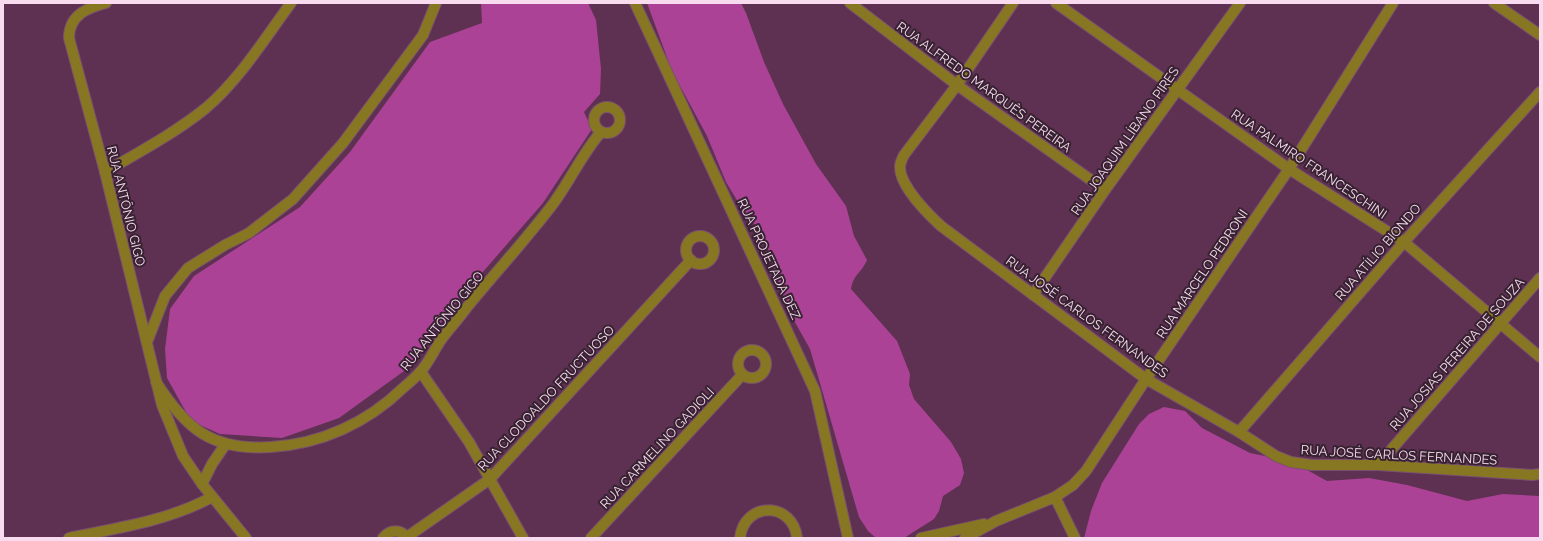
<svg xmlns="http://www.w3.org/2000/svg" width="1543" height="541" viewBox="0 0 1543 541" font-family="Raleway,sans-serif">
	<rect width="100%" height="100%" fill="#5e3153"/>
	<g fill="#ac4295">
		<path d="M481 3H588L596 20 601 69 600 94 584 112 592 129 543 203 454 305 431 335 411 366 339 418 282 438 220 434 191 421 167 378 165 349 170 309 194 276 300 207 350 152 430 42 482 23Z"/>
		<path d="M647 3H741L746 13 764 62 783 104 816 164 846 206 854 236 867 260C861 274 854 273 851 289L897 341 910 374 909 385 914 399 951 442 961 459 964 473 960 485 943 496 939 511 934 519 904 538H876L868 531 859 517 810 349 787 308 764 237 741 207 726 182 707 136 672 71Z"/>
		<path d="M1164 407 1185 411 1202 428 1250 453 1293 462 1327 481 1369 478 1407 485 1467 501 1503 494 1540 496V538H1084L1091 511 1102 483 1139 424 1149 414Z"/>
	</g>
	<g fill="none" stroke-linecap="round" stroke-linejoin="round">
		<g stroke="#7a506f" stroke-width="12">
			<g id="minor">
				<path d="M106 3C87 8 69 15 69 38L105 172 162 405 183 456 202 484 246 538"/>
				<path d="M635 3 815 391 848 538"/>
				<path d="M850 3 957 85 1105 190"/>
				<path d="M1013 3 957 85 904 155C902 159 900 163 900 167 900 186 928 214 941 226L1146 379 1239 432 1276 456 1291 462 1312 465H1378L1532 475 1540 474"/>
				<path d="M1056 3 1289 169 1404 242 1540 357"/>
				<path d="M1494 3 1540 35"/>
				<circle cx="607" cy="120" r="13"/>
				<path d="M105 172C139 152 175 133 206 108 240 79 265 38 291 3"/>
				<circle cx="700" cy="250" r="14"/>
				<path d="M1033 295 1105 190 1240 3"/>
				<path d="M147 342 165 296 188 268 225 245 249 233 293 199 343 143 423 35 436 3"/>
				<circle cx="752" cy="364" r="14"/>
				<path d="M421 372 469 442 523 538"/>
				<path d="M156 382C186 429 212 451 271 447 321 444 367 423 403 388 409 383 416 377 421 371 429 362 434 350 441 340 448 330 457 321 464 311 493 275 525 241 553 204 570 181 582 154 601 132"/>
				<path d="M1239 432 1404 242 1540 92"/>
				<path d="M1378 465 1540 278"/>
				<path d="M202 484 212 464 225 445"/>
				<path d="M1055 497 1075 538"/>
				<path d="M407 537 490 479 691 260"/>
				<path d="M69 538C117 528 168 521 212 497"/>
				<path d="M383 538C390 529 401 529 407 538"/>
				<path d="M591 538 742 375"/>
				<path d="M740 538C744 501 793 501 797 538"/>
				<path d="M921 538 984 524"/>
				<path d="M965 538 996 521 1055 497 1073 485 1086 471 1146 379 1289 169 1393 3"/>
			</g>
		</g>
		<use href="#minor" stroke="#877622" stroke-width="10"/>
	</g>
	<g text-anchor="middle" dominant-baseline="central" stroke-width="4" stroke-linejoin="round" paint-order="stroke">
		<g font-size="13" fill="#f8dbef" stroke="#372231">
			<text transform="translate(984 87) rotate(36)">RUA ALFREDO MARQUÊS PEREIRA</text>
			<text transform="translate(1125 141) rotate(-55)">RUA JOAQUIM LÍBANO PIRES</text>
			<text transform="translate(1309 164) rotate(34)">RUA PALMIRO FRANCESCHINI</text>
			<text transform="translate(126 206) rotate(76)">RUA ANTÔNIO GIGO</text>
			<text transform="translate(1378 252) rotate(-49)">RUA ATÍLIO BIONDO</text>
			<text transform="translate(769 259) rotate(65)">RUA PROJETADA DEZ</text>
			<text transform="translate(1202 274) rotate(-56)">RUA MARCELO PEDRONI</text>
			<text transform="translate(1087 317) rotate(36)">RUA JOSÉ CARLOS FERNANDES</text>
			<text transform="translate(442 321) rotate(-51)">RUA ANTÔNIO GIGO</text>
			<text transform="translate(1457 354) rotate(-49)">RUA JOSIAS PEREIRA DE SOUZA</text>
			<text transform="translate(546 398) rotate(-47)">RUA CLODOALDO FRUCTUOSO</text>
			<text transform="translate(657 448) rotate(-47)">RUA CARMELINO GADIOLI</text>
			<text transform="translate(1399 455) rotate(3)">RUA JOSÉ CARLOS FERNANDES</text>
		</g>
	</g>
	<rect width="1543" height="541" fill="none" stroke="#f8dbef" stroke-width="8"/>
</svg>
